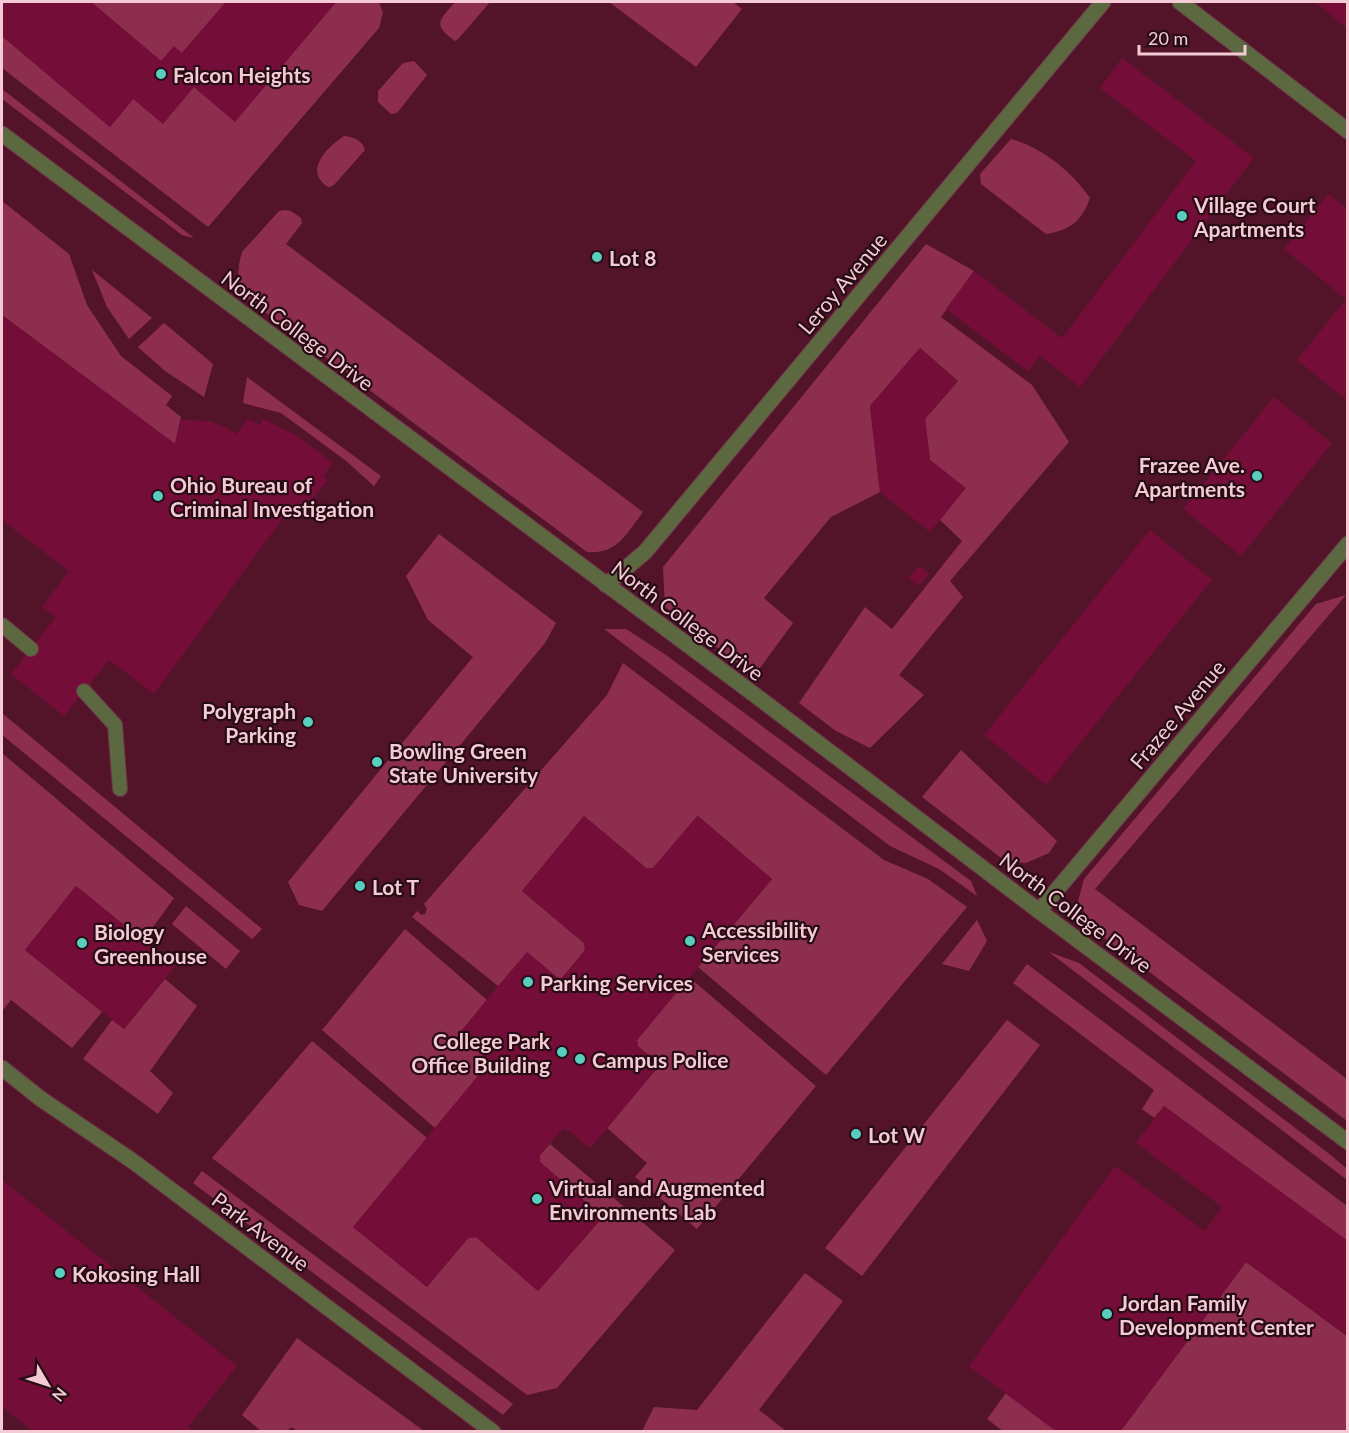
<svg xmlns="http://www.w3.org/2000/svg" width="1349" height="1433" viewBox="0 0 1349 1433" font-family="Lato,sans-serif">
	<rect width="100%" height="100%" fill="#53142a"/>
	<g fill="#8e2e4f">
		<path d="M91 2H226L182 53 161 61Z"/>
		<path d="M336 2H379L383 13 379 28 208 227 2 68V36L110 127 133 99 194 87 235 121Z"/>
		<path d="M455 2H490L459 38 455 41C432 24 439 21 455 2Z"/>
		<path d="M609 2H733L742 9 696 67Z"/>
		<path d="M414 61 427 75 397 113 391 114 378 102V91L403 63Z"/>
		<path d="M2 89 194 238 182 235 2 99Z"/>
		<path d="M344 136C354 137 362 140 365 150L333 186 328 187C303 171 327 147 344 136Z"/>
		<path d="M1011 139C1042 147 1072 172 1090 198 1082 221 1070 230 1046 234L981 184 980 174Z"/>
		<path d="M2 201 69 254 87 305 121 356 172 396 166 405 181 417 175 444 2 315Z"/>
		<path d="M285 210 291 211 301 218 302 223 286 244 643 512C627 533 617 555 587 552L254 304 240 291 238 277 239 264 242 252 279 211Z"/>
		<path d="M926 244 974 271 941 317 1032 385 1069 442 950 581 963 597 899 675 924 695 870 748 836 731 799 703 865 607 892 629 962 541 940 520 965 488 930 460 925 419 958 381 920 348 870 406 880 492 831 517 764 598 793 623 754 676 665 607 663 567Z"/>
		<path d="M92 270 152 318 129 339 107 307Z"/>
		<path d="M164 323 213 364 204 397 165 371 138 347Z"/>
		<path d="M247 377 381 476 374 486 345 460 281 413 243 403Z"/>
		<path d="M439 534 556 623 545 643 322 911 299 905 288 882 473 657 428 620 406 576Z"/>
		<path d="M1346 595 1095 889 1347 1079V1121L1095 931 1078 901 1084 879 1316 604Z"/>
		<path d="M604 629H626L666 655 971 881 977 896 939 869 890 846Z"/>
		<path d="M623 663 884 860 928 879 967 907 826 1075 698 967 772 879 698 816 653 868H646L584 816 522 891 584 943 585 950 562 978 498 986 412 917 417 911 421 915 425 914 427 909 424 904 607 695Z"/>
		<path d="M2 713 262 929 252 939 2 735Z"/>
		<path d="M961 750 1057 841 1049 853 1026 863 1005 861 922 797Z"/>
		<path d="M2 753 174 898 143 941 76 886 25 950 102 1012 72 1048 11 1000 2 1011Z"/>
		<path d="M186 906 240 951 226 969 172 924Z"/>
		<path d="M977 920 987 941 969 971 942 964Z"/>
		<path d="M405 929 487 1000 458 1035 486 1058 487 1065 435 1128 322 1030Z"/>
		<path d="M1049 952 1079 963 1332 1156 1347 1169V1180Z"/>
		<path d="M1027 964 1347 1206V1241L1164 1106 1154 1118 1142 1109 1154 1090 1013 983Z"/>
		<path d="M689 977 816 1086 697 1229 635 1177 647 1163 607 1128 638 1046 637 1040Z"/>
		<path d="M165 979 197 1006 150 1071 173 1093 158 1114 83 1059 112 1020 124 1029Z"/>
		<path d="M1007 1020 1040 1045 862 1276 825 1248Z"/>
		<path d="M312 1041 427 1138 353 1227 427 1287 468 1238 476 1237 538 1291 603 1217 540 1162V1155L550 1144 675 1250 557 1388 527 1395 212 1158Z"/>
		<path d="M202 1171 513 1404 503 1415 193 1183Z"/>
		<path d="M1246 1262 1347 1336V1431L1120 1432Z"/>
		<path d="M805 1273 843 1301 759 1410 786 1431H642L654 1407 697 1410Z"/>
		<path d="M297 1338 424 1431 298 1432 292 1427 286 1431H261L242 1415Z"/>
		<path d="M1006 1393 1057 1431H1003L987 1419Z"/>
	</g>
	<g fill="#740e38">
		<path d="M2 2H91L161 61 174 46 182 53 226 2H336L235 122 194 87 163 124 133 99 110 127 2 36Z"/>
		<path d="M1315 2H1348V29Z"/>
		<path d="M1122 58 1254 158 1080 387 1040 356 1028 371 946 309 974 271 1062 338 1196 161 1100 88Z"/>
		<path d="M1328 194 1348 209V401L1297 360 1346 299 1284 249Z"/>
		<path d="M2 315 175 444 181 420 208 421 221 425 237 434 247 419 261 425 262 418 297 436 333 463 323 476 328 480 297 517 288 511 154 694 109 660 64 716 11 674 56 617 42 607 69 571 2 520Z"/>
		<path d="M920 348 958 381 925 419 930 460 966 488 930 532 880 492 870 406Z"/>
		<path d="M1274 397 1332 443 1241 556 1183 509Z"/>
		<path d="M1150 530 1212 580 1046 785 984 735Z"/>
		<path d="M919 566 929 574 919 586 909 578Z"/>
		<path d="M584 816 646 868H653L697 816 772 879 637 1040 638 1046 660 1065 600 1137 590 1148 568 1130 563 1129 540 1155V1162L603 1217 538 1291 476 1237 468 1238 427 1287 353 1227 487 1065 486 1058 458 1035 498 986 527 952 557 977 562 978 585 950 584 943 522 891Z"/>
		<path d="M76 886 175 966 124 1029 25 950Z"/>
		<path d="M1164 1106 1348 1241V1336L1246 1262 1120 1432H1057L969 1366 1115 1166 1205 1231 1222 1207 1136 1143Z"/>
		<path d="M2 1180 237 1366 188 1427 194 1432H34L2 1406Z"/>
	</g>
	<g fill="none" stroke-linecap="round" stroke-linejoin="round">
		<g stroke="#703549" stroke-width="16">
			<g id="service">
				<path d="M2 625 31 649"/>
				<path d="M84 691 115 725 120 789"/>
			</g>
		</g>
		<g stroke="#703549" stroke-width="17">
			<g id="minor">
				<path d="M606 585 645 552 1103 2"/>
				<path d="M1039 911 1348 544"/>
			</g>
		</g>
		<g stroke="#703549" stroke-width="17">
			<g id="tertiary">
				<path d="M1180 2 1348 131"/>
				<path d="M2 134 759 698 1039 911 1348 1142"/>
				<path d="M2 1068 41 1099 134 1162 493 1432"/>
			</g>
		</g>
		<use href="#service" stroke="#5b6840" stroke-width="14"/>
		<use href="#minor" stroke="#5b6840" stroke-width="15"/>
		<use href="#tertiary" stroke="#5b6840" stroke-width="15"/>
	</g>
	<g fill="#59cebe" stroke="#280c15" stroke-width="2">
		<circle cx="161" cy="74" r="6"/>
		<circle cx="1182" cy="216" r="6"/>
		<circle cx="597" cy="257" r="6"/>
		<circle cx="1257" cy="476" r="6"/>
		<circle cx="158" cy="496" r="6"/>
		<circle cx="308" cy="722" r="6"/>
		<circle cx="377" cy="762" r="6"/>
		<circle cx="360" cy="886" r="6"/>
		<circle cx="690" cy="941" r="6"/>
		<circle cx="82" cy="943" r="6"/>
		<circle cx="528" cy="982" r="6"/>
		<circle cx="562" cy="1052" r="6"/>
		<circle cx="580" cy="1059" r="6"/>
		<circle cx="856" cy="1134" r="6"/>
		<circle cx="537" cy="1199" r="6"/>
		<circle cx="60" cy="1273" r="6"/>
		<circle cx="1107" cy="1314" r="6"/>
	</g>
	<g text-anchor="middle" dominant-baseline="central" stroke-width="4.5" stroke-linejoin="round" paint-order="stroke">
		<g font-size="21" font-weight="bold" fill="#f4cbd4" stroke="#280c15" text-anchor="start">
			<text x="173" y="74">Falcon Heights</text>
			<text x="1194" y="204">Village Court<tspan x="1194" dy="24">Apartments</tspan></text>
			<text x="609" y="257">Lot 8</text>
			<text x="1245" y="464" text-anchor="end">Frazee Ave.<tspan x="1245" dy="24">Apartments</tspan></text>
			<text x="170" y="484">Ohio Bureau of<tspan x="170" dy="24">Criminal Investigation</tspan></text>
			<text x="296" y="710" text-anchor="end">Polygraph<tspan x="296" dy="24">Parking</tspan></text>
			<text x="389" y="750">Bowling Green<tspan x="389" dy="24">State University</tspan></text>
			<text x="372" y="886">Lot T</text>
			<text x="702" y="929">Accessibility<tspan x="702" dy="24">Services</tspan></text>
			<text x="94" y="931">Biology<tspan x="94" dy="24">Greenhouse</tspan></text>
			<text x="540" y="982">Parking Services</text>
			<text x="550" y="1040" text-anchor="end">College Park<tspan x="550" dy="24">Office Building</tspan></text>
			<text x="592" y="1059">Campus Police</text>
			<text x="868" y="1134">Lot W</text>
			<text x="549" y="1187">Virtual and Augmented<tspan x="549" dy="24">Environments Lab</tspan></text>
			<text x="72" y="1273">Kokosing Hall</text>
			<text x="1119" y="1302">Jordan Family<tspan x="1119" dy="24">Development Center</tspan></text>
		</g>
		<g font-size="21" fill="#f4cbd4" stroke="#280c15">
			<text transform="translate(842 283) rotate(-50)">Leroy Avenue</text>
			<text transform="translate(298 330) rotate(37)">North College Drive</text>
			<text transform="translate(688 620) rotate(37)">North College Drive</text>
			<text transform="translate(1177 714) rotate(-50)">Frazee Avenue</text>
			<text transform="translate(1076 912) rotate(37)">North College Drive</text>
			<text transform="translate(261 1231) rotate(37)">Park Avenue</text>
		</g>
	</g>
	<rect width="1349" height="1433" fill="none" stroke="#f4cbd4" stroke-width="6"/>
	<g transform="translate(48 1385) rotate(129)" stroke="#280c15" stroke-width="4.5" paint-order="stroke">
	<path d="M0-4.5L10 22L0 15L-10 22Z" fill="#f4cbd4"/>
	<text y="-9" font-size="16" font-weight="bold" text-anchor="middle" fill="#f4cbd4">N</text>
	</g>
	<path d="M1139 45v9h106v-9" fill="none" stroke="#f4cbd4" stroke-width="3"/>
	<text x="1148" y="45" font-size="18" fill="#f4cbd4" stroke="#280c15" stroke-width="4.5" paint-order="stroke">20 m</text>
</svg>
